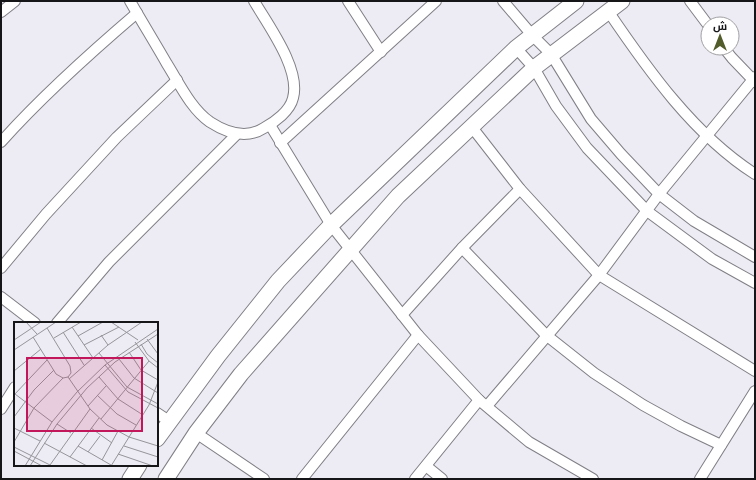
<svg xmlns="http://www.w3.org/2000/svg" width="756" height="480" viewBox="0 0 756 480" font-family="Karla,Cairo,sans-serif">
	<rect width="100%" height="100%" fill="#edebf3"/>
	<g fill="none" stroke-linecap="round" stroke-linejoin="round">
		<g stroke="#807f85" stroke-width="12">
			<g id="street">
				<path d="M130 1C142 22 155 43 167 64 179 83 191 109 210 122 227 133 247 139 264 128 275 122 290 111 293 98 301 69 268 25 254 1"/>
				<path d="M348 1 381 52"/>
				<path d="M503 1 532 35 551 54 591 119 621 154 659 194 694 221 755 257"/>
				<path d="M690 1 708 25"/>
				<path d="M608 11C648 70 694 135 755 174"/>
				<path d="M1 12 15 1"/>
				<path d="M516 48 534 68 556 106 587 148 647 211 712 259 755 283"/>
				<path d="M724 48 732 58 755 82"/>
				<path d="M270 125 331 225 418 335 479 400 529 442 593 479"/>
				<path d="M471 126 520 189 599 275 755 371"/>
				<path d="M1 142C43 95 89 54 137 13"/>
				<path d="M280 143 436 1"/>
				<path d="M462 248 546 335 594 373 643 405 681 426 721 445"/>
				<path d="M1 268 46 214 117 137 177 80"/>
				<path d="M1 297 35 323"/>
				<path d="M402 315 462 248 520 189"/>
				<path d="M57 323 109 262 236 135"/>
				<path d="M487 406 599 275 659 194 755 77"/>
				<path d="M1 409 15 387"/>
				<path d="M157 413 169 421"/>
				<path d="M196 433 264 479"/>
				<path d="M426 466 442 479"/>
				<path d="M302 479 418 335"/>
				<path d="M415 479 479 400"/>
				<path d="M700 479 755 391"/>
			</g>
		</g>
		<g stroke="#807f85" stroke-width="17">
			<g id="secondary">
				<path d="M157 439 218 356 278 281 331 225 516 48 576 1"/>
				<path d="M130 479 139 465"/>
				<path d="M166 479 196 433 241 374 398 196 534 68 622 1"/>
			</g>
		</g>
		<use href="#street" stroke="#fff" stroke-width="10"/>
		<use href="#secondary" stroke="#fff" stroke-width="15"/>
	</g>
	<g transform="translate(14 322)">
		<rect width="144" height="144" fill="#edebf3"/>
		<path fill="none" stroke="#97959b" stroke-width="1" d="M12 0 23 12M97 0 124 18M58 5 79 36M49 10 70 43M87 13 94 23M64 14 89 0M19 15 42 52 49 56 54 55 57 51 56 44 33 6M40 16 67 0M133 17 144 32M0 18 27 0M121 20 135 39 144 46M127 22 133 32 144 41M70 23 105 5M0 28 42 0M115 30 127 48 144 58M85 31 113 65 144 82M105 37 120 56 144 71M91 43 114 70 144 86M0 49 27 27M54 55 76 87 93 103 115 115 144 124M85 55 104 77 129 93M55 57 94 23 128 0M1 72 38 100M0 73 33 38M83 73 103 92 122 103M74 84 92 64M0 95 20 68 40 48M87 97 135 39M43 102 57 111M0 106 26 119M77 106 98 121M0 120 20 86 49 56M30 121 73 144M64 124 97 143M110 124 144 135M0 125 36 143M0 129 28 144M74 130 86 114M104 132 139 144M56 135 85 96M88 138 104 109M36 143 76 87M11 144 38 100 63 70 91 43 144 7M16 144 43 102 73 66 101 40 144 12M97 144 135 83 144 60"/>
		<path fill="#c2185b" fill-opacity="0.15" stroke="#c2185b" stroke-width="2" d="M13 36H128V109H13Z"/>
		<rect width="144" height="144" fill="none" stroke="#161518" stroke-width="2"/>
	</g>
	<rect width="756" height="480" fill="none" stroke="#161518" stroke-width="4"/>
	<g transform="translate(720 36)"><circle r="19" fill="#ffffff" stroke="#a2a1a3"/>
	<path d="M0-3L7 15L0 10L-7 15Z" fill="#525b2a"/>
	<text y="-6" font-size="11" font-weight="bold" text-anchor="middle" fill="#161518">ش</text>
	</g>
</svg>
